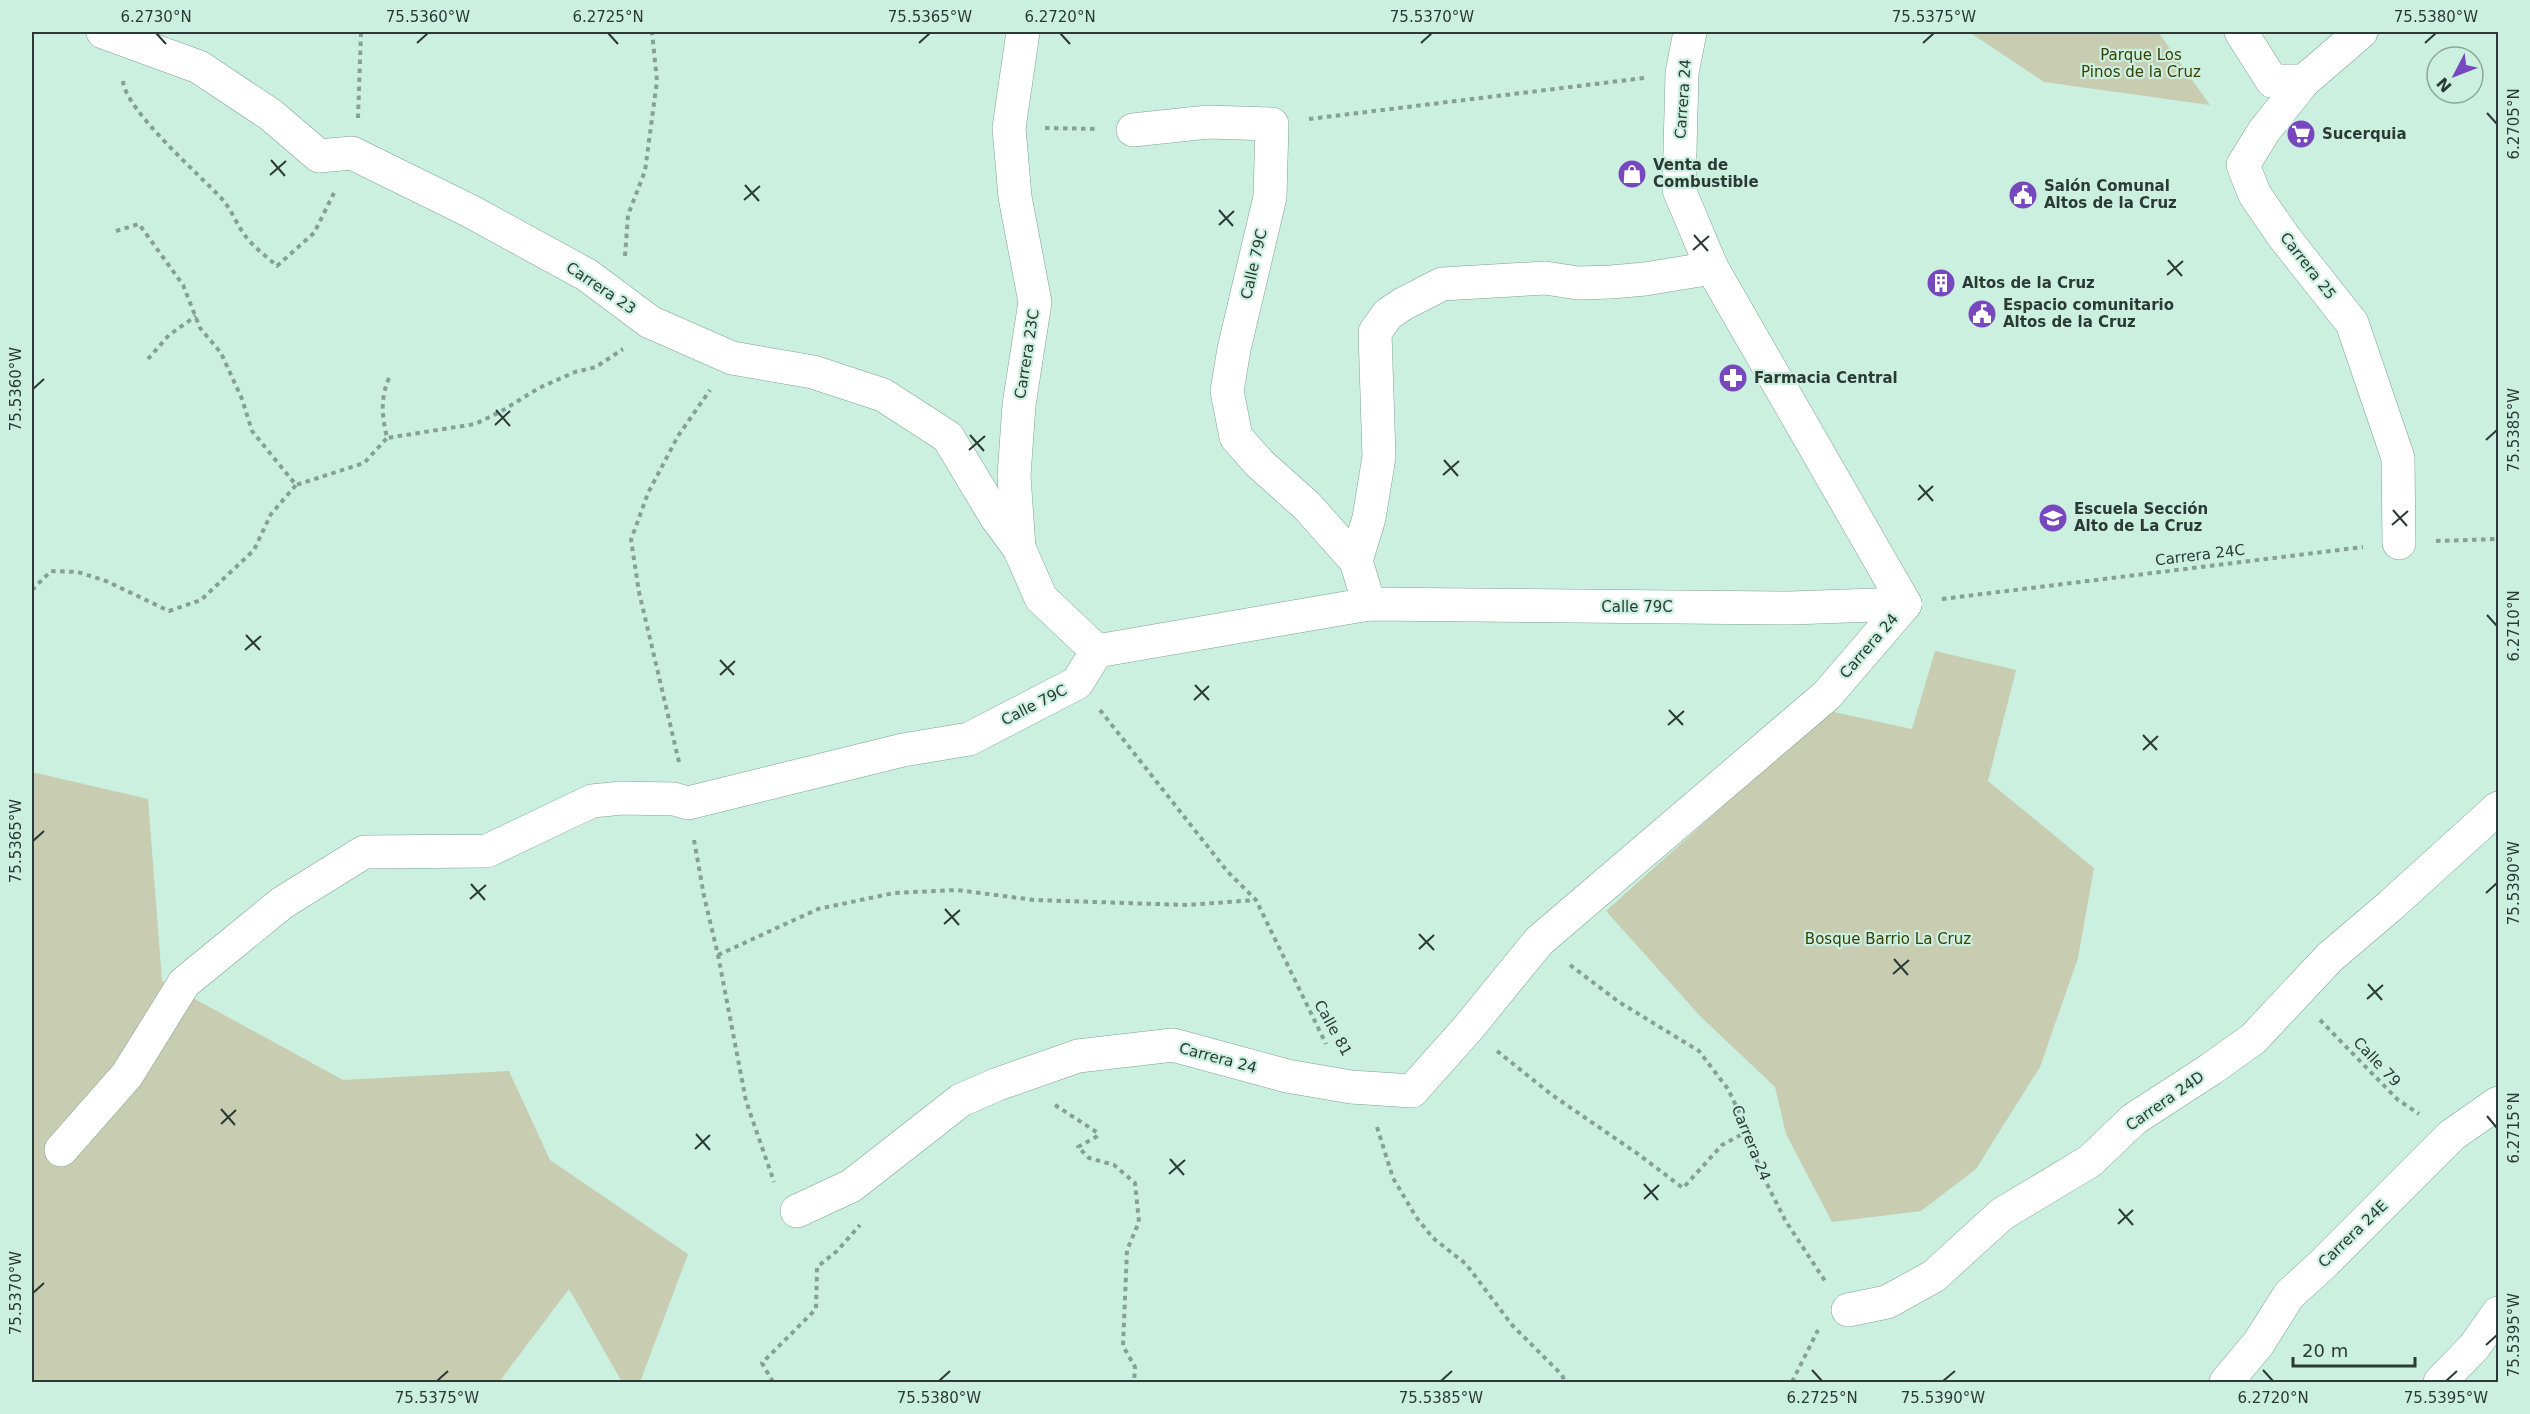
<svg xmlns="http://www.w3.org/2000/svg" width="2530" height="1414" viewBox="0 0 2530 1414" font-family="'DejaVu Sans',sans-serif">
	<rect width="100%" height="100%" fill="#cbf0e0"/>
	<g fill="#c8ccb1">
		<path d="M1969 32H2158L2210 105 2044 82Z"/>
		<path d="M1935 651 2016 670 1988 781 2094 868 2078 958 2040 1067 1976 1169 1921 1211 1832 1222 1786 1134 1775 1087 1700 1016 1606 911 1829 711 1912 729Z"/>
		<path d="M32 772 148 799 162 981 343 1080 509 1071 550 1160 688 1254 640 1382H622L569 1289 499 1382H32Z"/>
	</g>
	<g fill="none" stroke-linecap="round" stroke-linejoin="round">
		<g stroke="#7ea293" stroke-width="34">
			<g id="street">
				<path d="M103 32 199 67 271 115 319 156 352 153 470 211 587 275 650 322 732 358 813 372 883 395 948 437 996 517 1019 548"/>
				<path d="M1023 32 1009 128 1015 197 1035 302 1019 405 1014 476 1019 548 1041 598 1097 651"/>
				<path d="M1690 32 1682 73 1679 190 1712 268 1905 604"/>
				<path d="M2241 32 2272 81H2304"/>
				<path d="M2361 32 2304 81 2264 131 2243 165 2255 195 2284 237 2352 323 2398 458 2399 543"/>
				<path d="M1133 130 1208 122 1272 124 1270 197 1234 349 1227 391 1236 437 1259 463 1307 506 1356 561 1369 604"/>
				<path d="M1356 561 1369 518 1379 457 1375 332 1388 314 1403 304 1442 284 1545 278 1578 283 1611 282 1645 279 1712 268"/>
				<path d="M61 1150 127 1075 184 983 282 903 364 852 487 851 592 801 622 798 674 799 688 803 903 750 969 739 1077 683 1097 651 1369 604 1790 608 1905 604"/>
				<path d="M797 1211 851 1186 961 1100 998 1084 1078 1056 1173 1045 1287 1076 1351 1087 1412 1091 1469 1027 1539 941 1827 695 1905 604"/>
				<path d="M1848 1310 1887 1302 1934 1276 2002 1214 2090 1161 2134 1119 2211 1069 2253 1039 2330 957 2390 906 2498 808"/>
				<path d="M2226 1382 2258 1344 2289 1295 2323 1264 2452 1135 2498 1103"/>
				<path d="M2440 1382 2474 1347 2498 1313"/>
			</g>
		</g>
		<g stroke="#85a195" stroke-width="4" stroke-dasharray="4.5 4.5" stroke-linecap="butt">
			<path d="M123 81C125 110 201 176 222 199 231 209 236 223 244 234 252 246 266 256 277 266L314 233 334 193"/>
			<path d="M358 118 361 32"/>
			<path d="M1309 119 1644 78"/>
			<path d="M1045 128 1098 129"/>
			<path d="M116 231 139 224 183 285 200 328 221 353 242 399 252 431 296 485 364 463 387 438"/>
			<path d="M625 256 628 215 645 171 657 81 652 32"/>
			<path d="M148 359 169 335 196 316"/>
			<path d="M389 378C380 399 382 416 387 438L475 424 500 412 539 388 575 372 596 367 623 349"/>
			<path d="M2436 541 2498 539"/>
			<path d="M32 590 51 571 78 572 106 581 169 611 201 600 254 550 271 514 296 485"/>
			<path d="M1942 599 2363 547"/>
			<path d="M1100 710 1227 871 1256 900 1326 1044"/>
			<path d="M679 762 639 592 631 540 648 493 678 436 710 390"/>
			<path d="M694 840 704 896 718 955 746 1101 774 1182"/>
			<path d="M718 955 818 909 894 893 957 890 1034 900 1187 905 1256 900"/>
			<path d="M1570 965 1619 1002 1699 1051 1728 1089 1748 1131 1760 1170 1785 1220 1825 1281"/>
			<path d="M2320 1020 2397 1099 2419 1114"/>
			<path d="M1497 1051 1552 1095 1638 1154 1683 1188 1722 1145 1748 1131"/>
			<path d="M1055 1105 1098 1133 1096 1137 1078 1147 1089 1158 1114 1165 1135 1183 1139 1222 1127 1250 1123 1346 1135 1367 1134 1382"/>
			<path d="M1377 1127 1393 1178 1416 1217 1433 1238 1466 1264 1512 1325 1562 1375 1565 1382"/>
			<path d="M773 1382 762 1363 816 1309 817 1267 837 1251 860 1225"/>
			<path d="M1792 1382 1818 1330"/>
		</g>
		<use href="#street" stroke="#fff" stroke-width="33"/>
	</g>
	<path fill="none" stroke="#2b3a34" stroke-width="2" d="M156 33 166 44M608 33 618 44M1060 33 1070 44M417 43 428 33M919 43 930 33M1421 43 1432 33M1923 43 1934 33M2425 43 2436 33M2487 113 2497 124M271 160 285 176M270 175 286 161M745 185 759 201M744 200 760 186M1219 210 1233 226M1219 225 1234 211M1694 235 1708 251M1693 250 1709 236M2168 260 2182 276M2167 275 2183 261M33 389 44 379M496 410 510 426M495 425 510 411M970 435 984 451M2486 440 2497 430M969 450 985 436M1444 460 1458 476M1443 475 1459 461M1919 485 1933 501M1918 500 1933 486M2393 510 2407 526M2392 525 2408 511M2487 615 2497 626M246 635 260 650M245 650 261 636M720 660 734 675M720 675 735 661M1195 685 1209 700M1194 700 1209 686M1669 710 1683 725M1668 725 1684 711M2143 735 2157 750M2143 750 2158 736M33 841 44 831M471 884 485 900M2486 893 2497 883M470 899 486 885M945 909 959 925M944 924 960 910M1419 934 1434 950M1419 949 1434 935M1894 959 1908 975M1893 974 1909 960M2368 984 2382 1000M2367 999 2383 985M221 1109 235 1125M2487 1116 2497 1128M221 1124 236 1110M696 1134 710 1150M695 1149 710 1135M1170 1159 1184 1175M1169 1174 1185 1160M1644 1184 1658 1200M1644 1199 1659 1185M2119 1209 2133 1225M2118 1224 2133 1210M33 1293 44 1283M2486 1345 2497 1335M1812 1370 1822 1381M2263 1370 2273 1381M437 1381 448 1371M939 1381 950 1371M1441 1381 1452 1371M1943 1381 1955 1371M2446 1381 2457 1371"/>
	<defs>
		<g id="supermarket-disc" transform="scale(1.5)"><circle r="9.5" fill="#7747bf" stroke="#cbf0e0"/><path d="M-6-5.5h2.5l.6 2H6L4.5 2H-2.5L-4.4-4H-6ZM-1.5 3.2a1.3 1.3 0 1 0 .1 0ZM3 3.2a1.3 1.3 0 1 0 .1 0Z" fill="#fff"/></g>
		<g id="shop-disc" transform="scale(1.5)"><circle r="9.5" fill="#7747bf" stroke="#cbf0e0"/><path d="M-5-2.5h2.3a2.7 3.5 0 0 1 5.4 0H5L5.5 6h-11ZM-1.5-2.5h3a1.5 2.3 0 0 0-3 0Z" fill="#fff"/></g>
		<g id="civic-disc" transform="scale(1.5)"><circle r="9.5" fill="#7747bf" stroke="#cbf0e0"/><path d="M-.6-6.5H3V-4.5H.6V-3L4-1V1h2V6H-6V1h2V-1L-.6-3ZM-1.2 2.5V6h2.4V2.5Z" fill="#fff"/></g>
		<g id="building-disc" transform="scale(1.5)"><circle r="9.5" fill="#7747bf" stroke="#cbf0e0"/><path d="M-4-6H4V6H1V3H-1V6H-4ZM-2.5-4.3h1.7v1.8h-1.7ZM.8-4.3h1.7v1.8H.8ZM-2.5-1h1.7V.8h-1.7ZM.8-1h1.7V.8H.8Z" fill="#fff"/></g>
		<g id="pharmacy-disc" transform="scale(1.5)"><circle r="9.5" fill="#7747bf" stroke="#cbf0e0"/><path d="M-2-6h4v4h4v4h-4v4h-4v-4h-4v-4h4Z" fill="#fff"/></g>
		<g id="school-disc" transform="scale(1.5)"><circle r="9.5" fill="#7747bf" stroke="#cbf0e0"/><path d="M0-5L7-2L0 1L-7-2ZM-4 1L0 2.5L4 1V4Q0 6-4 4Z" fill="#fff"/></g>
	</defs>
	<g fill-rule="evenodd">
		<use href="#supermarket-disc" x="2301" y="134"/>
		<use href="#shop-disc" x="1632" y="174"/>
		<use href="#civic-disc" x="2023" y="195"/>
		<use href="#building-disc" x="1941" y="283"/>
		<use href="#civic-disc" x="1982" y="314"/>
		<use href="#pharmacy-disc" x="1733" y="378"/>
		<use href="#school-disc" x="2053" y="518"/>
	</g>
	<g text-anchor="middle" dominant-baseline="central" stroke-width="4.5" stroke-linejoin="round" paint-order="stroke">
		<g font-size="15" fill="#393f02" stroke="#cbf0e0">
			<text x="2141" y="55">Parque Los<tspan x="2141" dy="17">Pinos de la Cruz</tspan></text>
			<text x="1888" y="939">Bosque Barrio La Cruz</text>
		</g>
		<g font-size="15" fill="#2b3a34" stroke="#cbf0e0">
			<text transform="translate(1683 99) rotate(-86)">Carrera 24</text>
			<text transform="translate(1254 264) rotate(-77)">Calle 79C</text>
			<text transform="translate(2308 266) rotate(52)">Carrera 25</text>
			<text transform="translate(601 288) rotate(34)">Carrera 23</text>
			<text transform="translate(1027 354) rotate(-81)">Carrera 23C</text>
			<text transform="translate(2200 555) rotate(-7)">Carrera 24C</text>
			<text x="1637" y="607">Calle 79C</text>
			<text transform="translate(1869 646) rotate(-49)">Carrera 24</text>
			<text transform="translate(1034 705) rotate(-27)">Calle 79C</text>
			<text transform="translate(1333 1028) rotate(61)">Calle 81</text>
			<text transform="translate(1218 1058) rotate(15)">Carrera 24</text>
			<text transform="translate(2377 1062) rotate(47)">Calle 79</text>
			<text transform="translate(2165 1101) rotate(-35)">Carrera 24D</text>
			<text transform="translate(1751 1143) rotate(68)">Carrera 24</text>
			<text transform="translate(2353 1234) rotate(-44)">Carrera 24E</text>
		</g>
		<g font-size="15" font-weight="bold" fill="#2b3a34" stroke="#cbf0e0" text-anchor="start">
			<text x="2322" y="134">Sucerquia</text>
			<text x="1653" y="165">Venta de<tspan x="1653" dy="17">Combustible</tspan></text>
			<text x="2044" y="186">Salón Comunal<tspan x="2044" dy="17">Altos de la Cruz</tspan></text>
			<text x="1962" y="283">Altos de la Cruz</text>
			<text x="2003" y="305">Espacio comunitario<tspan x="2003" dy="17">Altos de la Cruz</tspan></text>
			<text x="1754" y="378">Farmacia Central</text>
			<text x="2074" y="509">Escuela Sección<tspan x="2074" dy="17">Alto de La Cruz</tspan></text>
		</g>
	</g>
	<rect width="2530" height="1414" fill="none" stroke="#cbf0e0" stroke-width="66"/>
	<g transform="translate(2455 75) rotate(228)"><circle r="28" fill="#cbf0e0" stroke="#8ba79b" stroke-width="1.5"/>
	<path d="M0-4.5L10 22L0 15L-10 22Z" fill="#7747bf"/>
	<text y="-9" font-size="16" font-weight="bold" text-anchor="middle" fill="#2b3a34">N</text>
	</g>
	<path d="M2293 1357v9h122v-9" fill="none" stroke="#2b3a34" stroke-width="3"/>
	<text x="2302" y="1357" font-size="18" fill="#2b3a34" stroke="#cbf0e0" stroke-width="4.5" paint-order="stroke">20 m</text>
	<rect x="33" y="33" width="2464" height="1348" fill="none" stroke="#2b3a34" stroke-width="2"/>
	<g font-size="15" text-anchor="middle" fill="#2b3a34">
		<text x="156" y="22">6.2730°N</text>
		<text x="428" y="22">75.5360°W</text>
		<text x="608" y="22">6.2725°N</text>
		<text x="930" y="22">75.5365°W</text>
		<text x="1060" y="22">6.2720°N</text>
		<text x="1432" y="22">75.5370°W</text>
		<text x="1934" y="22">75.5375°W</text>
		<text x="2436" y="22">75.5380°W</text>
		<text transform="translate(2514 124) rotate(-90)" y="5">6.2705°N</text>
		<text transform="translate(16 389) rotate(-90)" y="5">75.5360°W</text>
		<text transform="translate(2514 430) rotate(-90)" y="5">75.5385°W</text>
		<text transform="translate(2514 626) rotate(-90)" y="5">6.2710°N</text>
		<text transform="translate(16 841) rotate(-90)" y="5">75.5365°W</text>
		<text transform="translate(2514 883) rotate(-90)" y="5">75.5390°W</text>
		<text transform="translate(2514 1128) rotate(-90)" y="5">6.2715°N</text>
		<text transform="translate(16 1293) rotate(-90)" y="5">75.5370°W</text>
		<text transform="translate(2514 1335) rotate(-90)" y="5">75.5395°W</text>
		<text x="437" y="1403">75.5375°W</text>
		<text x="939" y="1403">75.5380°W</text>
		<text x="1441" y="1403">75.5385°W</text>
		<text x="1822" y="1403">6.2725°N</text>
		<text x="1943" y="1403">75.5390°W</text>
		<text x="2273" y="1403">6.2720°N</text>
		<text x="2446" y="1403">75.5395°W</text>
	</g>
</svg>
